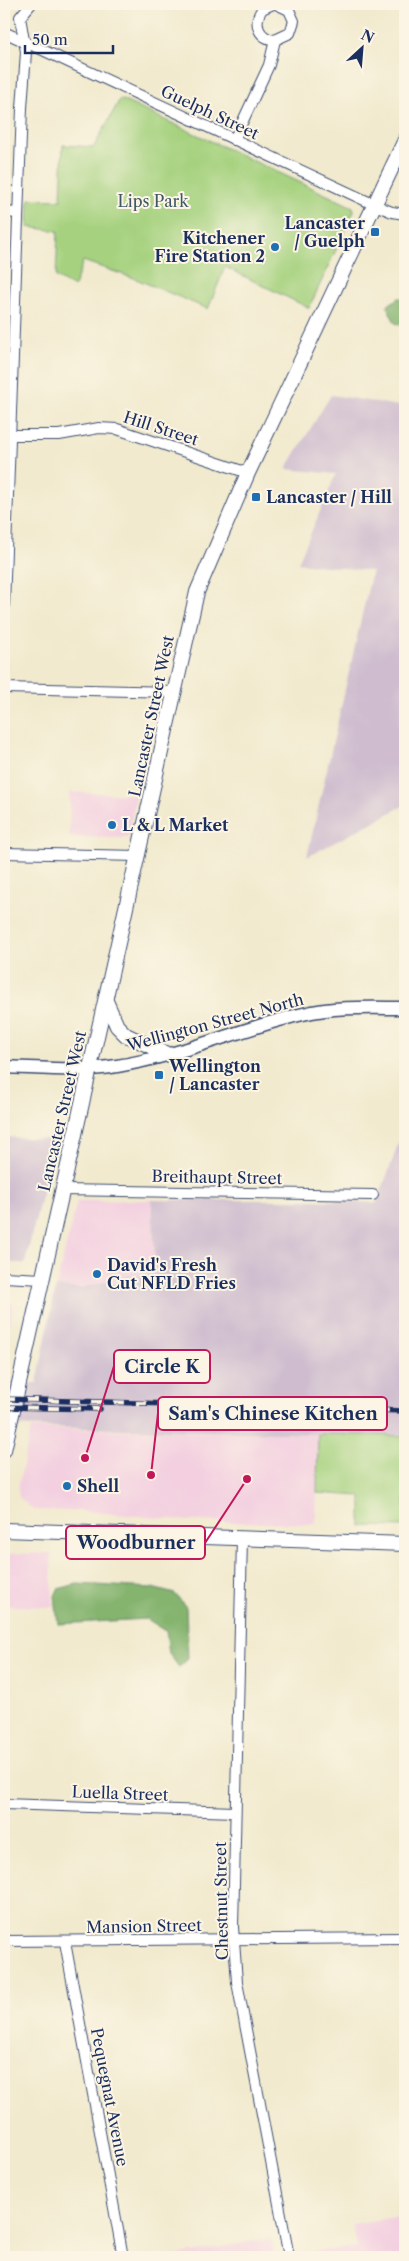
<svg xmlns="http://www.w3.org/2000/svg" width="409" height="2261" viewBox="0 0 409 2261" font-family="'Libre Caslon Text',serif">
	<rect width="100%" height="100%" fill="#fcf5e5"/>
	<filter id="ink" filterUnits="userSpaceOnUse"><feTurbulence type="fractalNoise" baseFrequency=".02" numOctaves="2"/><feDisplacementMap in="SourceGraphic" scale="10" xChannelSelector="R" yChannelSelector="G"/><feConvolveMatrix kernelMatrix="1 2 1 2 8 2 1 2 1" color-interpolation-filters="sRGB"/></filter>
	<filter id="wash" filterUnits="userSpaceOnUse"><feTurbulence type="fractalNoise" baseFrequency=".0096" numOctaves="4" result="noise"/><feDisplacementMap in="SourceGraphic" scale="20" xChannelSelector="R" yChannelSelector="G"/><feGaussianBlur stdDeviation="1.12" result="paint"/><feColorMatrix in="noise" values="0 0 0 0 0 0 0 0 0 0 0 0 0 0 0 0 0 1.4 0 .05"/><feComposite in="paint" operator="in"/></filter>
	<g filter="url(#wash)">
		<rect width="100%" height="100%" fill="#f1eace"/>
		<g fill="#f3cfe0">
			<path d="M70 792 136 795 128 838 69 837Z"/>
			<path d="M152 1200 156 1276H123L117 1286 107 1281 80 1288 56 1287 77 1201Z"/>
			<path d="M4 1292 13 1305 4 1349Z"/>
			<path d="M31 1428 318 1434 316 1524 191 1521 82 1511 33 1510 19 1497 18 1488Z"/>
			<path d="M51 1553 53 1607 4 1606V1554Z"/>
			<path d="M405 2215V2257H303L302 2253 356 2247 352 2224Z"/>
			<path d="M271 2238 274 2257H170Z"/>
		</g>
		<g fill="#cfbdcf">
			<path d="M331 395 405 407V805L307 857 372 571 298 563 336 474 286 469Z"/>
			<path d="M405 1125V1436L4 1426V1383H37L56 1287 80 1288 107 1281 117 1285 123 1276 156 1275 152 1200H312L377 1203Z"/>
			<path d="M4 1137 55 1139 25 1263H4Z"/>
		</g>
		<g fill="#a6d27f" stroke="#60806e">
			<path d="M120 99 353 207 354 211 309 308 225 267 208 309 136 279 83 261 74 287 56 277 58 231 28 227 29 199 61 200 63 145 94 147Z"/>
			<path d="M318 1434 405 1436V1527L361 1526V1496L317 1493Z"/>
		</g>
		<g fill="#84b46e" stroke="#507266">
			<path d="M398 298H405V326L395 323 387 306Z"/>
			<path d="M77 1584 152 1588 175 1594 186 1607 188 1659 179 1667 169 1654 166 1631 147 1619 58 1624 55 1596 58 1589Z"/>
		</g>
	</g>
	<g filter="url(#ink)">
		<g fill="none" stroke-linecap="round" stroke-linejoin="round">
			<g stroke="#3b4b6f" stroke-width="12">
				<g id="minor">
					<path d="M273 4 262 9C253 23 258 38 275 40L290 33 294 21 289 10 276 4"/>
					<path d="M4 32 375 205 392 212 405 214"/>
					<path d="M234 140 269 65 275 40"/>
					<path d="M4 212 18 213"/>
					<path d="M5 435H59L99 428 117 429 248 473"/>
					<path d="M4 605 22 108 26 52 20 17 31 4"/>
					<path d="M4 688 174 692"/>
					<path d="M4 853 138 856"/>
					<path d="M61 1190 373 1195"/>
					<path d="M4 1277 42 1279"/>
					<path d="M242 1539 233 1927 237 1982 289 2257"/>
					<path d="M4 1804 235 1812"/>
					<path d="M4 1941 405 1938"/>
					<path d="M65 1942 123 2257"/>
				</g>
			</g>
			<g stroke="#3b4b6f" stroke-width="15">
				<path id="tertiary" d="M4 1067C41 1068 80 1072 117 1066 181 1056 241 1028 303 1014 337 1006 371 1008 405 1008"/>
			</g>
			<g stroke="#3b4b6f" stroke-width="16">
				<g id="secondary">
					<path d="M106 1001 117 1026 126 1035 167 1054"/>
					<path d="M4 1450 197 592 248 473 405 140"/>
					<path d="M4 1530 405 1544"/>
				</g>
			</g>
			<use href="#minor" stroke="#fff" stroke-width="10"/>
			<use href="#tertiary" stroke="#fff" stroke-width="12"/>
			<use href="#secondary" stroke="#fff" stroke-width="14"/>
			<g stroke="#1b2f5e" stroke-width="5.5">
				<g id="rail">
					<path d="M4 1399 405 1411"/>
					<path d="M4 1407 100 1409"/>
				</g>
			</g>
			<use href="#rail" stroke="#fcf5e5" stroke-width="4" stroke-dasharray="11" stroke-linecap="butt"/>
		</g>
	</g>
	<g fill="#1f6fb2" stroke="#fcf5e5" stroke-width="2">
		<rect x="370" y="227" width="10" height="10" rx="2.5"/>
		<circle cx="275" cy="247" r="5"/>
		<rect x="251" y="492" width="10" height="10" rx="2.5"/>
		<circle cx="112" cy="825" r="5"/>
		<rect x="154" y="1070" width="10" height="10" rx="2.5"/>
		<circle cx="97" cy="1274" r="5"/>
		<circle cx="67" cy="1486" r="5"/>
	</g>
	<g text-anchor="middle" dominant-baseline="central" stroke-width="4" stroke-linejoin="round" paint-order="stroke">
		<g font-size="16" fill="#1b2f5e" stroke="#fcf5e5">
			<text transform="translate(210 112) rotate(25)">Guelph Street</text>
			<text transform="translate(161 428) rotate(18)">Hill Street</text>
			<text transform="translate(151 716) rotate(-78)">Lancaster Street West</text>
			<text transform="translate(215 1022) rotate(-15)">Wellington Street North</text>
			<text transform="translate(62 1111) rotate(-77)">Lancaster Street West</text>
			<text transform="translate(217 1177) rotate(1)">Breithaupt Street</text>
			<text transform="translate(120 1793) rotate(2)">Luella Street</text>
			<text transform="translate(221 1901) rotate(-91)">Chestnut Street</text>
			<text transform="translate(144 1926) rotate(-1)">Mansion Street</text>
			<text transform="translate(110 2097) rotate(79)">Pequegnat Avenue</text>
		</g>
		<g font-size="16" fill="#3e5866" stroke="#fcf5e5">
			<text x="153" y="201">Lips Park</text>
		</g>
		<g font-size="16" font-weight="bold" fill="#1b2f5e" stroke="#fcf5e5" text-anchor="start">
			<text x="365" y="223" text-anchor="end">Lancaster<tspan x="365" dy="18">/ Guelph</tspan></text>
			<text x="265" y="238" text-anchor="end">Kitchener<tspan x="265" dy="18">Fire Station 2</tspan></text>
			<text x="266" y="497">Lancaster / Hill</text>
			<text x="122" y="825">L &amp; L Market</text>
			<text x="169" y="1066">Wellington<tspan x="169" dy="18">/ Lancaster</tspan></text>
			<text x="107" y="1265">David's Fresh<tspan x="107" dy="18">Cut NFLD Fries</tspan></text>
			<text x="77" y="1486">Shell</text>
		</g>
	</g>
	<path fill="none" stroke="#c2185b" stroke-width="2" d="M85 1458L114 1366M151 1475L158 1413M247 1479L205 1543"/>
	<g fill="#c2185b" stroke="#fcf5e5" stroke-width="2">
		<circle cx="85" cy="1458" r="5"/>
		<circle cx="151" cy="1475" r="5"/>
		<circle cx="247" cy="1479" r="5"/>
	</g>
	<g fill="#fcf5e5" stroke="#c2185b" stroke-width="2">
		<rect x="114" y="1350" width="96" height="33" rx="5"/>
		<rect x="158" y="1397" width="229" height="33" rx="5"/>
		<rect x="66" y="1526" width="139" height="33" rx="5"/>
	</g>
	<g font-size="18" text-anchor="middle" font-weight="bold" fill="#1b2f5e">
		<text x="162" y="1373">Circle K</text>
		<text x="273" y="1420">Sam's Chinese Kitchen</text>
		<text x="136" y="1549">Woodburner</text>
	</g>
	<rect width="409" height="2261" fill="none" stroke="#fcf5e5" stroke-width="20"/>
	<g transform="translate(362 48) rotate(26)" stroke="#fcf5e5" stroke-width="4" paint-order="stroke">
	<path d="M0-4L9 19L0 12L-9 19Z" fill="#1b2f5e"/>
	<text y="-8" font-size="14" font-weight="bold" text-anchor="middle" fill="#1b2f5e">N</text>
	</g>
	<path d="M25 45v8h88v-8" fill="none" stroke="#1b2f5e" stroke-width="2.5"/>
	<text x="32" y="45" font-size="15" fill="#1b2f5e" stroke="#fcf5e5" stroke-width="4" paint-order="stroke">50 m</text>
</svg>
